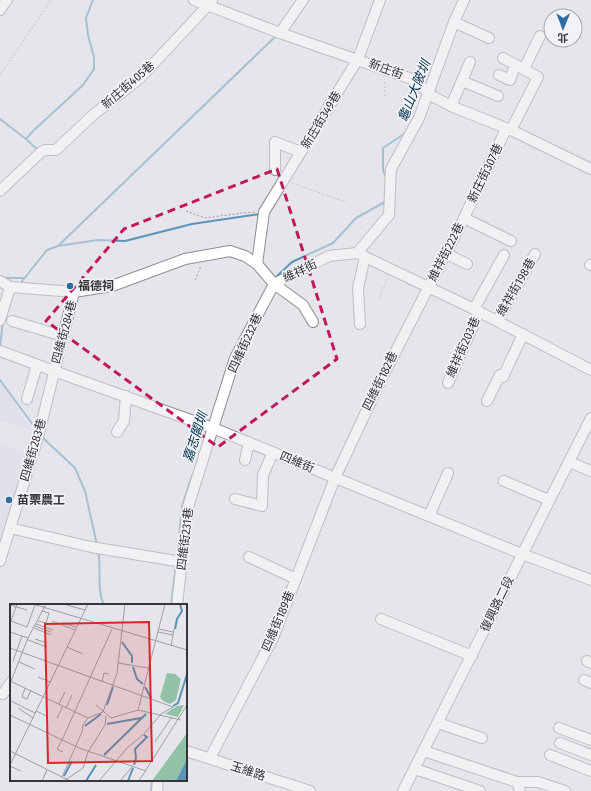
<svg xmlns="http://www.w3.org/2000/svg" width="591" height="791" viewBox="0 0 591 791" font-family="'Fira Sans Condensed','Noto Sans TC',sans-serif">
	<rect width="100%" height="100%" fill="#e5e5eb"/>
	<g fill="#d8d9e6">
		<path d="M0 382 32 430 0 420Z"/>
		<path d="M0 444 31 454 0 556Z"/>
	</g>
	<g fill="none" stroke-linecap="round" stroke-linejoin="round">
		<g stroke="#5a94b7" stroke-width="2">
			<path d="M0 119 26 139"/>
			<path d="M39 151 26 139 33 131 83 85 94 69V57L88 35 86 18 93 0"/>
			<path d="M386 178 383 170V148L407 132"/>
			<path d="M59 245 276 36"/>
			<path d="M4 278H23"/>
			<path d="M275 278 292 262 333 243 356 218 385 202V200"/>
			<path d="M19 285 47 250 58 246 98 240 125 241 192 224 260 214 259 216"/>
			<path d="M0 347 3 321"/>
			<path d="M0 380 36 429"/>
			<path d="M223 381 228 364"/>
			<path d="M42 437 75 468 85 491 97 545"/>
			<path d="M98 551C102 569 96 589 104 605"/>
			<path d="M177 558 182 506 192 476"/>
			<path d="M171 605 176 564"/>
			<path d="M151 791 152 780"/>
		</g>
		<g stroke="#8d8d93" stroke-width="12">
			<g id="minor">
				<path d="M194 0 280 33 412 79 434 97 451 106 511 130 591 169"/>
				<path d="M0 10 7 0"/>
				<path d="M454 22 489 38"/>
				<path d="M280 33 303 0"/>
				<path d="M503 58 538 77 511 130"/>
				<path d="M524 69 540 36"/>
				<path d="M499 75 510 80 515 65"/>
				<path d="M462 81 498 96"/>
				<path d="M451 106 470 62"/>
				<path d="M275 170V142L301 152"/>
				<path d="M0 191 41 152 45 150H56L93 115 140 78 212 1"/>
				<path d="M464 218 511 241"/>
				<path d="M357 253 389 215 391 169 419 118 454 22 464 0"/>
				<path d="M445 253 467 264"/>
				<path d="M257 264 264 212 358 59 380 0"/>
				<path d="M590 265H591"/>
				<path d="M0 281 10 287 74 292 112 286 185 259 230 251 245 256 257 264 274 284 303 305 313 322"/>
				<path d="M274 284 329 256 357 253 474 309 591 370"/>
				<path d="M474 309 504 255"/>
				<path d="M0 320 10 287"/>
				<path d="M12 321 63 336"/>
				<path d="M497 321 535 254"/>
				<path d="M360 324 358 288 365 257"/>
				<path d="M0 351 54 371 213 428 522 554 591 580"/>
				<path d="M448 383 479 312"/>
				<path d="M27 399 37 365"/>
				<path d="M487 401 500 375 503 377 523 334"/>
				<path d="M117 432 124 421 126 396"/>
				<path d="M245 460 249 442"/>
				<path d="M569 462 591 471"/>
				<path d="M504 481 549 500"/>
				<path d="M235 499 262 506 263 475 273 452"/>
				<path d="M429 516 448 473"/>
				<path d="M10 528 91 547 182 562"/>
				<path d="M249 557 296 579"/>
				<path d="M0 561 38 437 74 292"/>
				<path d="M177 605 188 507 235 358 274 284"/>
				<path d="M381 619 472 656"/>
				<path d="M587 661 591 663"/>
				<path d="M584 680 591 683"/>
				<path d="M3 694 11 682"/>
				<path d="M438 723 482 738"/>
				<path d="M559 728 591 740"/>
				<path d="M560 743 591 755"/>
				<path d="M186 751 310 791"/>
				<path d="M424 751 517 782 520 791"/>
				<path d="M550 755 591 771"/>
				<path d="M210 758 273 638 335 478 380 382 464 218 506 129"/>
				<path d="M415 769 480 791"/>
				<path d="M517 782H538L565 791"/>
				<path d="M157 791 158 780"/>
				<path d="M403 791 591 418"/>
			</g>
		</g>
		<g stroke="#97979b" stroke-width="1" stroke-dasharray="2 2" stroke-linecap="butt">
			<path d="M0 75 51 0"/>
			<path d="M385 96V79"/>
			<path d="M292 183 346 202"/>
			<path d="M186 211 205 218 243 213 255 212"/>
			<path d="M195 280 201 266"/>
			<path d="M379 299 388 277"/>
		</g>
		<use href="#minor" stroke="#fff" stroke-width="10"/>
	</g>
	<path d="M0 0H591V791H0ZM277 169 337 359 218 447 46 321 124 229Z" fill="#e5e5eb" fill-opacity=".55" fill-rule="evenodd"/>
	<path fill="none" stroke="#c2185b" stroke-width="3" stroke-dasharray="8 5" stroke-linejoin="round" d="M277 169 337 359 218 447 46 321 124 229Z"/>
	<g fill="#2f6ca3" stroke="#f2f2f8" stroke-width="1.5">
		<circle cx="70" cy="286" r="4"/>
		<circle cx="9" cy="500" r="4"/>
	</g>
	<g text-anchor="middle" dominant-baseline="central" stroke-width="3.5" stroke-linejoin="round" paint-order="stroke">
		<g font-size="12" fill="#363638" stroke="#f2f2f8">
			<text transform="translate(386 69) rotate(20)">新庄街</text>
			<text transform="translate(128 85) rotate(-41)">新庄街405巷</text>
			<text transform="translate(321 120) rotate(-59)">新庄街349巷</text>
			<text transform="translate(485 173) rotate(-64)">新庄街307巷</text>
			<text transform="translate(446 252) rotate(-63)">維祥街222巷</text>
			<text transform="translate(300 271) rotate(-26)">維祥街</text>
			<text transform="translate(516 287) rotate(-60)">維祥街198巷</text>
			<text transform="translate(64 332) rotate(-75)">四維街284巷</text>
			<text transform="translate(245 343) rotate(-65)">四維街232巷</text>
			<text transform="translate(463 347) rotate(-66)">維祥街203巷</text>
			<text transform="translate(380 381) rotate(-64)">四維街182巷</text>
			<text transform="translate(33 450) rotate(-74)">四維街283巷</text>
			<text transform="translate(297 462) rotate(23)">四維街</text>
			<text transform="translate(185 539) rotate(-83)">四維街231巷</text>
			<text transform="translate(497 604) rotate(-64)">復興路二段</text>
			<text transform="translate(278 621) rotate(-67)">四維街189巷</text>
			<text transform="translate(248 771) rotate(18)">玉維路</text>
		</g>
		<g font-size="12" font-weight="bold" fill="#363638" stroke="#f2f2f8" text-anchor="start">
			<text x="78" y="286">福德祠</text>
			<text x="17" y="500">苗栗農工</text>
		</g>
		<g font-size="13" font-style="italic" fill="#00324b" stroke="#f2f2f8">
			<text transform="translate(414 91) rotate(-68)">龜山大陂圳</text>
			<text transform="translate(195 437) rotate(-72)">嘉志閣圳</text>
		</g>
	</g>
	<g transform="translate(10 604)">
		<rect width="177" height="177" fill="#e5e5eb"/>
		<path d="M157 69 165 70 171 75 166 96 160 100 153 97 150 93ZM174 101 168 113 155 110 167 102ZM177 129V155L166 177H142Z" fill="#91c2a8"/>
		<path d="M177 155V177H166Z" fill="#5a94b7"/>
		<path fill="none" stroke="#5a94b7" stroke-width="2" d="M165 25 167 15 172 7 170 0M112 38 122 52V59M123 63 127 75 133 80M135 83 141 94M97 101 103 83M163 102 168 99 177 70M97 120 131 114M75 122 91 110M94 151 136 110M124 161 126 154 125 145 137 133 134 131M54 172 62 157M76 177 86 161M118 177 123 164"/>
		<path fill="none" stroke="#9f9fa3" stroke-width="1" d="M23 0 177 46M0 1 17 6M57 1 75 6M1 17 17 23 25 1M28 17 36 19 39 9 32 7M42 17 65 26M54 19 66 23M0 20 7 0M26 20 43 26M25 22 41 28M24 24 41 31M149 25 163 28M0 28 18 34M148 28 163 31M25 35 37 39M18 36 37 43M161 42 164 25M57 43 73 50M0 44 163 103M3 57 12 32M9 58 25 65M108 59 138 64M28 73 40 78M0 77 78 114 93 108M1 77 18 34 36 0M92 78 94 69 99 70M15 84 12 93 17 95 21 86M1 97 25 109M49 100 55 88M86 101 101 114 128 106 171 116M8 104 23 114M56 104 62 91M128 106 155 0M26 107 37 112M93 108 107 69 115 0M0 111 69 144 136 167M47 114 53 102M52 136 102 25M52 136 47 145 53 148M145 138 162 113M0 147 60 177M0 161 78 0M0 162 11 167M52 173 72 128 73 121 78 114M32 177 37 166M54 177 73 164 78 148 95 121 96 112M89 177 117 144 134 130 151 110 163 103M110 177 122 163M129 177 177 101"/>
		<path fill="#d62828" fill-opacity="0.15" stroke="#d62828" stroke-width="2" d="M139 18 142 157 38 159 35 20Z"/>
		<rect width="177" height="177" fill="none" stroke="#363638" stroke-width="2"/>
	</g>
	<g transform="translate(563 28) rotate(181)"><circle r="19" fill="#f2f2f8" stroke="#a7a7ab"/>
	<path d="M0-3L7 15L0 10L-7 15Z" fill="#2f6ca3"/>
	<text y="-6" font-size="11" font-weight="bold" text-anchor="middle" fill="#363638">北</text>
	</g>
</svg>
